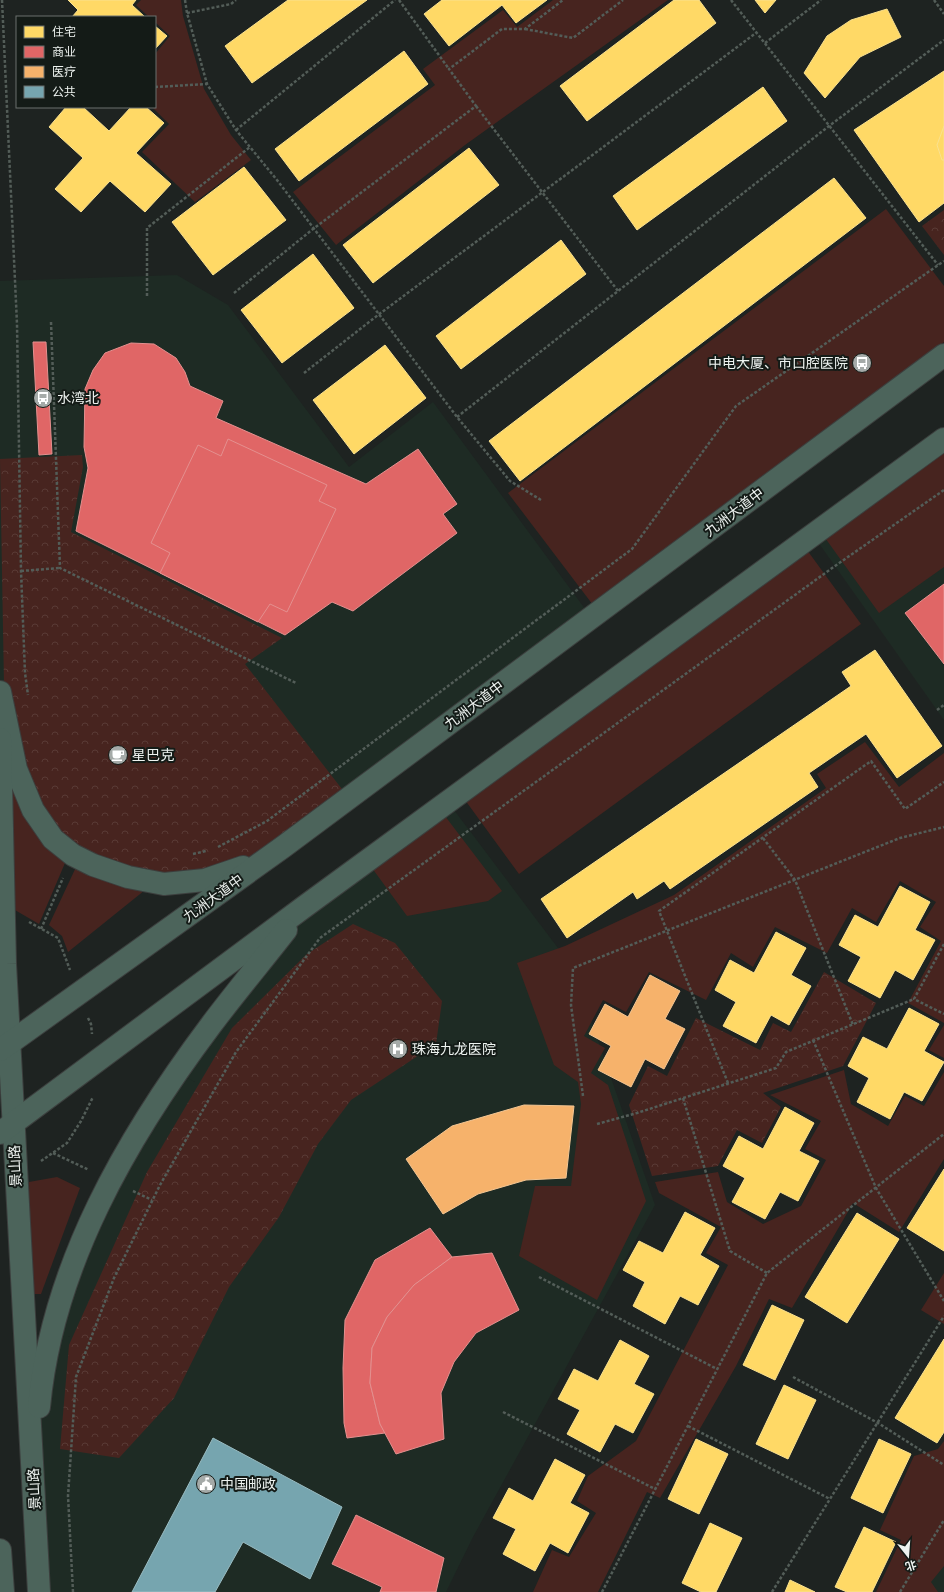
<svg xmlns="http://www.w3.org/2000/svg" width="944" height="1592" viewBox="0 0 944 1592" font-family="Lora,'Noto Sans SC',serif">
	<defs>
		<pattern id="park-crowns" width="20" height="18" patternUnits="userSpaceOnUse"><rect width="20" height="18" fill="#47241f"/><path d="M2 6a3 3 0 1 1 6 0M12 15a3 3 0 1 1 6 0" fill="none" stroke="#593a35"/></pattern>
	</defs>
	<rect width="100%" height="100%" fill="#1e2321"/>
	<g fill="#1e2b24">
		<path d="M177 275 228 305 349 467 433 402 591 617 245 866 0 690V281Z"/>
		<path d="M944 439V720L813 535Z"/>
		<path d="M448 802 573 968 655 1205 473 1537 446 1592H40L33 1475 41 1387 53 1329 70 1337 53 1329 72 1266 178 1073 195 1082 179 1073 304 907Z"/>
		<path d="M944 1525V1592H904Z"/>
	</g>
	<g fill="#47241f">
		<path d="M141 0H181L183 16 204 89 231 135 251 160 195 202 142 152 169 124 152 107H155V54L170 36 155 22V17H149L136 5Z"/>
		<path d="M553 0H668L465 145 336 245 293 192 435 85 423 69 503 10 517 27Z"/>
		<path d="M886 209 944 286V342L593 605 508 493Z"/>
		<path d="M944 449V567L879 613 823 535Z"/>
		<path d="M807 550 861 624 519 874 465 800Z"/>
		<path d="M865 742 899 787 944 753V1023L908 1003 941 941 920 927 936 902 900 881 876 922 852 908 827 953 775 927 753 967 731 953 706 1000 649 972 626 1012 603 1000 584 1036 605 1048 591 1073 608 1085 646 1201 597 1300 519 1256 535 1186H571L581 1104 578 1082 554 1065 517 963 565 946 674 895 826 788 817 774Z"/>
		<path d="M13 770 68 856 39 924 8 906Z"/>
		<path d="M445 816 502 891 488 901 407 916 372 868Z"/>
		<path d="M77 865 150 886 68 952 62 936 49 925Z"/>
		<path d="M944 1025V1058L929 1050Z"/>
		<path d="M844 1070 851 1104 888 1126 905 1096 924 1106 944 1072V1159L899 1232 853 1203 792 1308 769 1299 736 1366 660 1498 647 1492 598 1592H533L552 1550 569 1557 596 1513 577 1501 588 1476 636 1441 728 1265 706 1253 721 1227 659 1193 655 1182 718 1172 727 1202 763 1224 801 1206 826 1160 805 1149 821 1121 770 1095Z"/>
		<path d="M57 1177 80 1188 41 1294H30L29 1182Z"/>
		<path d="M944 1273V1324L921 1310Z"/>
		<path d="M944 1441V1566L931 1582 938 1592H876L901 1540 880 1530 914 1456 938 1449Z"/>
	</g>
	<g fill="url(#park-crowns)">
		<path d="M944 210V255L922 226Z"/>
		<path d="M82 455 83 467 71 532 282 638 245 664 345 793 280 843 242 861 163 878 89 857 59 837 38 810 4 684 0 459Z"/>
		<path d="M353 924 395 943 442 1001 436 1044 351 1100 318 1144 279 1217 229 1287 174 1398 119 1458 60 1449 69 1345 147 1172 232 1028 307 954Z"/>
		<path d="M824 972 876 1003 843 1066 763 1093 781 1107 762 1143 737 1130 718 1166 652 1176 629 1105 648 1066 667 1076 696 1018 760 1050 773 1023 791 1032Z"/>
	</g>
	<g fill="#ffd966" stroke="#fae18f">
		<path d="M68 0H136L132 5 145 17H72L78 10Z"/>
		<path d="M288 0H367L252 83 225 46Z"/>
		<path d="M442 0H547L516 23 502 5 449 46 424 14Z"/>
		<path d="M674 0H699L716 23 587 121 560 86Z"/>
		<path d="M755 0H776L765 13Z"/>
		<path d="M887 9 901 37 860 57 825 98 804 73 827 36 851 20Z"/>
		<path d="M155 26 167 36 155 49Z"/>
		<path d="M404 51 428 84 299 181 275 149Z"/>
		<path d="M944 71V203L919 222 854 130Z"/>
		<path d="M763 87 787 121 637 230 613 196Z"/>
		<path d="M66 107H83L109 131 131 107H146L164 123 136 153 171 184 145 212 110 181 81 212 55 189 83 158 49 127Z"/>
		<path d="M944 126V160H942L937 145Z"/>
		<path d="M469 148 499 185 373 283 343 245Z"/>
		<path d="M244 167 286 220 213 275 172 222Z"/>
		<path d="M834 178 866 218 520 481 489 441Z"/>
		<path d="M561 240 586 274 461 369 436 336Z"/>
		<path d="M313 254 354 308 282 363 241 310Z"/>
		<path d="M385 345 426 398 354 454 313 400Z"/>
		<path d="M875 650 942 746 897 778 866 734 809 773 818 787 670 889 664 881 637 899 633 892 567 938 541 899 851 686 842 672Z"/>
		<path d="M900 886 930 902 915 930 935 940 913 980 895 970 880 998 848 981 861 957 839 945 855 915 878 927Z"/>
		<path d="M776 932 806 948 791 975 811 986 789 1025 771 1015 756 1043 723 1026 736 1002 715 990 730 960 754 973Z"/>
		<path d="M909 1008 939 1024 924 1051 944 1062 922 1101 904 1092 890 1119 857 1102 869 1078 848 1066 863 1037 887 1049Z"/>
		<path d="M785 1107 814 1123 799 1151 819 1161 798 1201 780 1192 765 1219 732 1202 745 1178 723 1166 739 1136 763 1149Z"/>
		<path d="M944 1169V1251L907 1228Z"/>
		<path d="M685 1212 715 1228 700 1255 719 1266 698 1305 680 1296 665 1324 633 1306 645 1282 623 1270 639 1241 663 1253Z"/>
		<path d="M857 1213 899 1239 847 1323 805 1297Z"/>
		<path d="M772 1305 804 1320 775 1380 743 1365Z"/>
		<path d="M944 1339V1432L937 1443 895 1418Z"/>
		<path d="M620 1340 649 1356 634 1384 654 1394 633 1433 615 1424 600 1452 567 1434 580 1410 558 1399 574 1369 598 1381Z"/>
		<path d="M784 1385 816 1400 788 1459 756 1444Z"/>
		<path d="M696 1439 728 1454 699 1514 668 1499Z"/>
		<path d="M879 1439 911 1454 883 1513 851 1498Z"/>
		<path d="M555 1459 585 1475 570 1503 589 1513 568 1553 550 1543 535 1571 503 1554 516 1529 493 1518 509 1488 533 1501Z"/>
		<path d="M710 1523 742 1538 716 1592H701L682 1583Z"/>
		<path d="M864 1527 896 1542 872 1592H847L835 1587Z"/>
		<path d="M790 1580 815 1592H785Z"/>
	</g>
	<g fill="#e06666" stroke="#e4908f">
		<path d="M33 342H46L52 454 39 455Z"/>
		<path d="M131 343 154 344 176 358 185 372 190 386 223 401 216 418 366 484 418 449 457 504 443 514 457 533 353 611 332 602 285 635 76 531 88 468 84 447 85 389 93 370 105 353Z"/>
		<path d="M228 439 327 485 319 501 336 509 287 612 270 604 258 622 160 573 170 553 151 543 198 445 221 456Z"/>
		<path d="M944 584V664L905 613Z"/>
		<path d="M430 1228 452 1257 414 1285 387 1317 372 1348 370 1383 380 1424 385 1433 347 1438 344 1423 343 1368 345 1320 375 1260Z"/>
		<path d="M492 1253 519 1310 476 1333 454 1362 441 1393 444 1439 396 1454 380 1424 370 1383 372 1348 387 1317 414 1285 452 1257Z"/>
		<path d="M356 1515 444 1558 436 1592H380L382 1587 332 1564Z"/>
	</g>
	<g fill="#f6b26b" stroke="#f4c693">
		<path d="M650 975 680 991 665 1019 685 1029 664 1069 645 1059 631 1087 598 1070 611 1046 589 1034 605 1004 628 1017Z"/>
		<path d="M524 1105 574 1106 566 1178 526 1180 478 1194 443 1214 406 1159 452 1126Z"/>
	</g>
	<path fill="#76a5af" stroke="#9abcc2" d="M213 1438 342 1507 310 1579 243 1542 215 1592H132Z"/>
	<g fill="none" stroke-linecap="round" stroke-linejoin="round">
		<g stroke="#3c3f3e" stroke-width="24">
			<g id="major">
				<path d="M0 692 16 769 33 810 53 839 73 855 93 865 128 877 164 884 205 880 243 867"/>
				<path d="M0 739 5 964 39 1592"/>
				<path d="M0 1050 283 847 944 355"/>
				<path d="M0 1133 304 907 944 439"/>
				<path d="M39 1407C52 1266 127 1137 211 1025 235 993 261 962 286 930"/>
				<path d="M0 1550 3 1592"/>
			</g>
		</g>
		<g stroke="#535d58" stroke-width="2.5" stroke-dasharray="3 2" stroke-linecap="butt">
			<path d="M2 0 17 324 21 571 25 673 28 695"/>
			<path d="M185 0 187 13 207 84 236 130 277 180 457 417 510 481 541 500"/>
			<path d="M399 0 449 69"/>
			<path d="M731 0 938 265"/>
			<path d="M934 0 944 14"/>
			<path d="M187 13 231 4 236 0"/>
			<path d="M525 29 573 38 623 0"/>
			<path d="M765 43 821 0"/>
			<path d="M155 87 207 84"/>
			<path d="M476 106 618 291"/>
			<path d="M236 130 395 0"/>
			<path d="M234 293 313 229 476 106 449 69 502 29H525L563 0"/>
			<path d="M147 296V228L250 147"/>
			<path d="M51 322 60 568 296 683"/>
			<path d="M304 373 378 315 756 33"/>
			<path d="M457 417 829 126 944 40"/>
			<path d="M21 571 60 568"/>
			<path d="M937 710 944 705"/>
			<path d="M763 838 795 880 853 1025"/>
			<path d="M218 847 267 821 632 549 736 406 944 261"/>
			<path d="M193 854 206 851"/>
			<path d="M29 922 58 938 70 970"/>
			<path d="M41 929 63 878"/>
			<path d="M944 944 914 999 944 1014"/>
			<path d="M88 1018 91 1024 92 1034"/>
			<path d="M813 1040 876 1188 944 1301"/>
			<path d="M728 1083 659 911 871 761 905 809 944 782"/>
			<path d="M583 1096 571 1005 573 968 900 838 944 827"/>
			<path d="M683 1098 730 1251 767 1273"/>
			<path d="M597 1124 637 1113 776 1068 786 1052 914 999"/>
			<path d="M53 1153 89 1170"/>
			<path d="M41 1161 67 1143 81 1121 93 1097"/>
			<path d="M133 1191 152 1200"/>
			<path d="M539 1277 717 1369"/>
			<path d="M793 1377 878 1423 944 1465"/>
			<path d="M503 1412 655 1489"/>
			<path d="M688 1426 830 1499"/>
			<path d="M73 1592 68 1496 76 1377 114 1278 160 1185 236 1052 320 938 835 566 944 490"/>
			<path d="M602 1592 767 1273 944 1134"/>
			<path d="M772 1592 944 1316"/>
			<path d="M900 1592 944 1520"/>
		</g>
		<use href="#major" stroke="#4c645b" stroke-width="22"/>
	</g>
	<defs>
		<g id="bus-disc" transform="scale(1)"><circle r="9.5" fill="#a5aaa8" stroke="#141b17"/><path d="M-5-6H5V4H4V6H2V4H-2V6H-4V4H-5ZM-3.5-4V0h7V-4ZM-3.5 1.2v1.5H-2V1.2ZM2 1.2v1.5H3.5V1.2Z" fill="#fff"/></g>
		<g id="cafe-disc" transform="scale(1)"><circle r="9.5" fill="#a5aaa8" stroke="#141b17"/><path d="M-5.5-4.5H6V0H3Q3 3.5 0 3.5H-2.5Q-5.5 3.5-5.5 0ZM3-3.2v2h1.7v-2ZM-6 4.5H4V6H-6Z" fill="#fff"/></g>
		<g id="hospital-disc" transform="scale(1)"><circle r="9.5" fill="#a5aaa8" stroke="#141b17"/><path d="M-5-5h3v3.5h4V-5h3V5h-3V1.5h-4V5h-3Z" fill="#fff"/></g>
		<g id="civic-disc" transform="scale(1)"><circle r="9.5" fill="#a5aaa8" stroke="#141b17"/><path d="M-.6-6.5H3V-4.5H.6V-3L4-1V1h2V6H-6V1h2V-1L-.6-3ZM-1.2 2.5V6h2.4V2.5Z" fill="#fff"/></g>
	</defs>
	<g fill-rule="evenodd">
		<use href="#bus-disc" x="862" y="363"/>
		<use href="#bus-disc" x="43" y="398"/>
		<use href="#cafe-disc" x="118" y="755"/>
		<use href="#hospital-disc" x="398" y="1049"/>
		<use href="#civic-disc" x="206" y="1484"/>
	</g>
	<g text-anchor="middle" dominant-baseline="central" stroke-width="4" stroke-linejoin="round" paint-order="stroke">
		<g font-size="14" fill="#eef3f0" stroke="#141b17" text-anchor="start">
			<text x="848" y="363" text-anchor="end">中电大厦、市口腔医院</text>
			<text x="57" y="398">水湾北</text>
			<text x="132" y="755">星巴克</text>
			<text x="412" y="1049">珠海九龙医院</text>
			<text x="220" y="1484">中国邮政</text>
		</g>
		<g font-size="14" fill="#eef3f0" stroke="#141b17">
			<text transform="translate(734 512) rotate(-37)">九洲大道中</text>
			<text transform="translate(474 705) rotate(-37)">九洲大道中</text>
			<text transform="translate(213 898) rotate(-36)">九洲大道中</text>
			<text transform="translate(15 1166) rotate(-93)">景山路</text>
			<text transform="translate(34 1489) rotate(-93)">景山路</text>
		</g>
	</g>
	<rect x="16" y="16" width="140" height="92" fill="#141b17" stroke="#6b716e"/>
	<rect x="24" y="26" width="20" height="12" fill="#ffd966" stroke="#6b716e"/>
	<text x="52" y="36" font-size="12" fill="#eef3f0">住宅</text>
	<rect x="24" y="46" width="20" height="12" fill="#e06666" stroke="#6b716e"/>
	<text x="52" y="56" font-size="12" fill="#eef3f0">商业</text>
	<rect x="24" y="66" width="20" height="12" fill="#f6b26b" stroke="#6b716e"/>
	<text x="52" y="76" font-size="12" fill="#eef3f0">医疗</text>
	<rect x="24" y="86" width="20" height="12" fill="#76a5af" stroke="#6b716e"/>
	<text x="52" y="96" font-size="12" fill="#eef3f0">公共</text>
	<g transform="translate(908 1556) rotate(163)" stroke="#141b17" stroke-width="3" paint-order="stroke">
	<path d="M0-3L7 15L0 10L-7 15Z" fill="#eef3f0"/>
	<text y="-6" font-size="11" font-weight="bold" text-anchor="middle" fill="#eef3f0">北</text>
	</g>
</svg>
